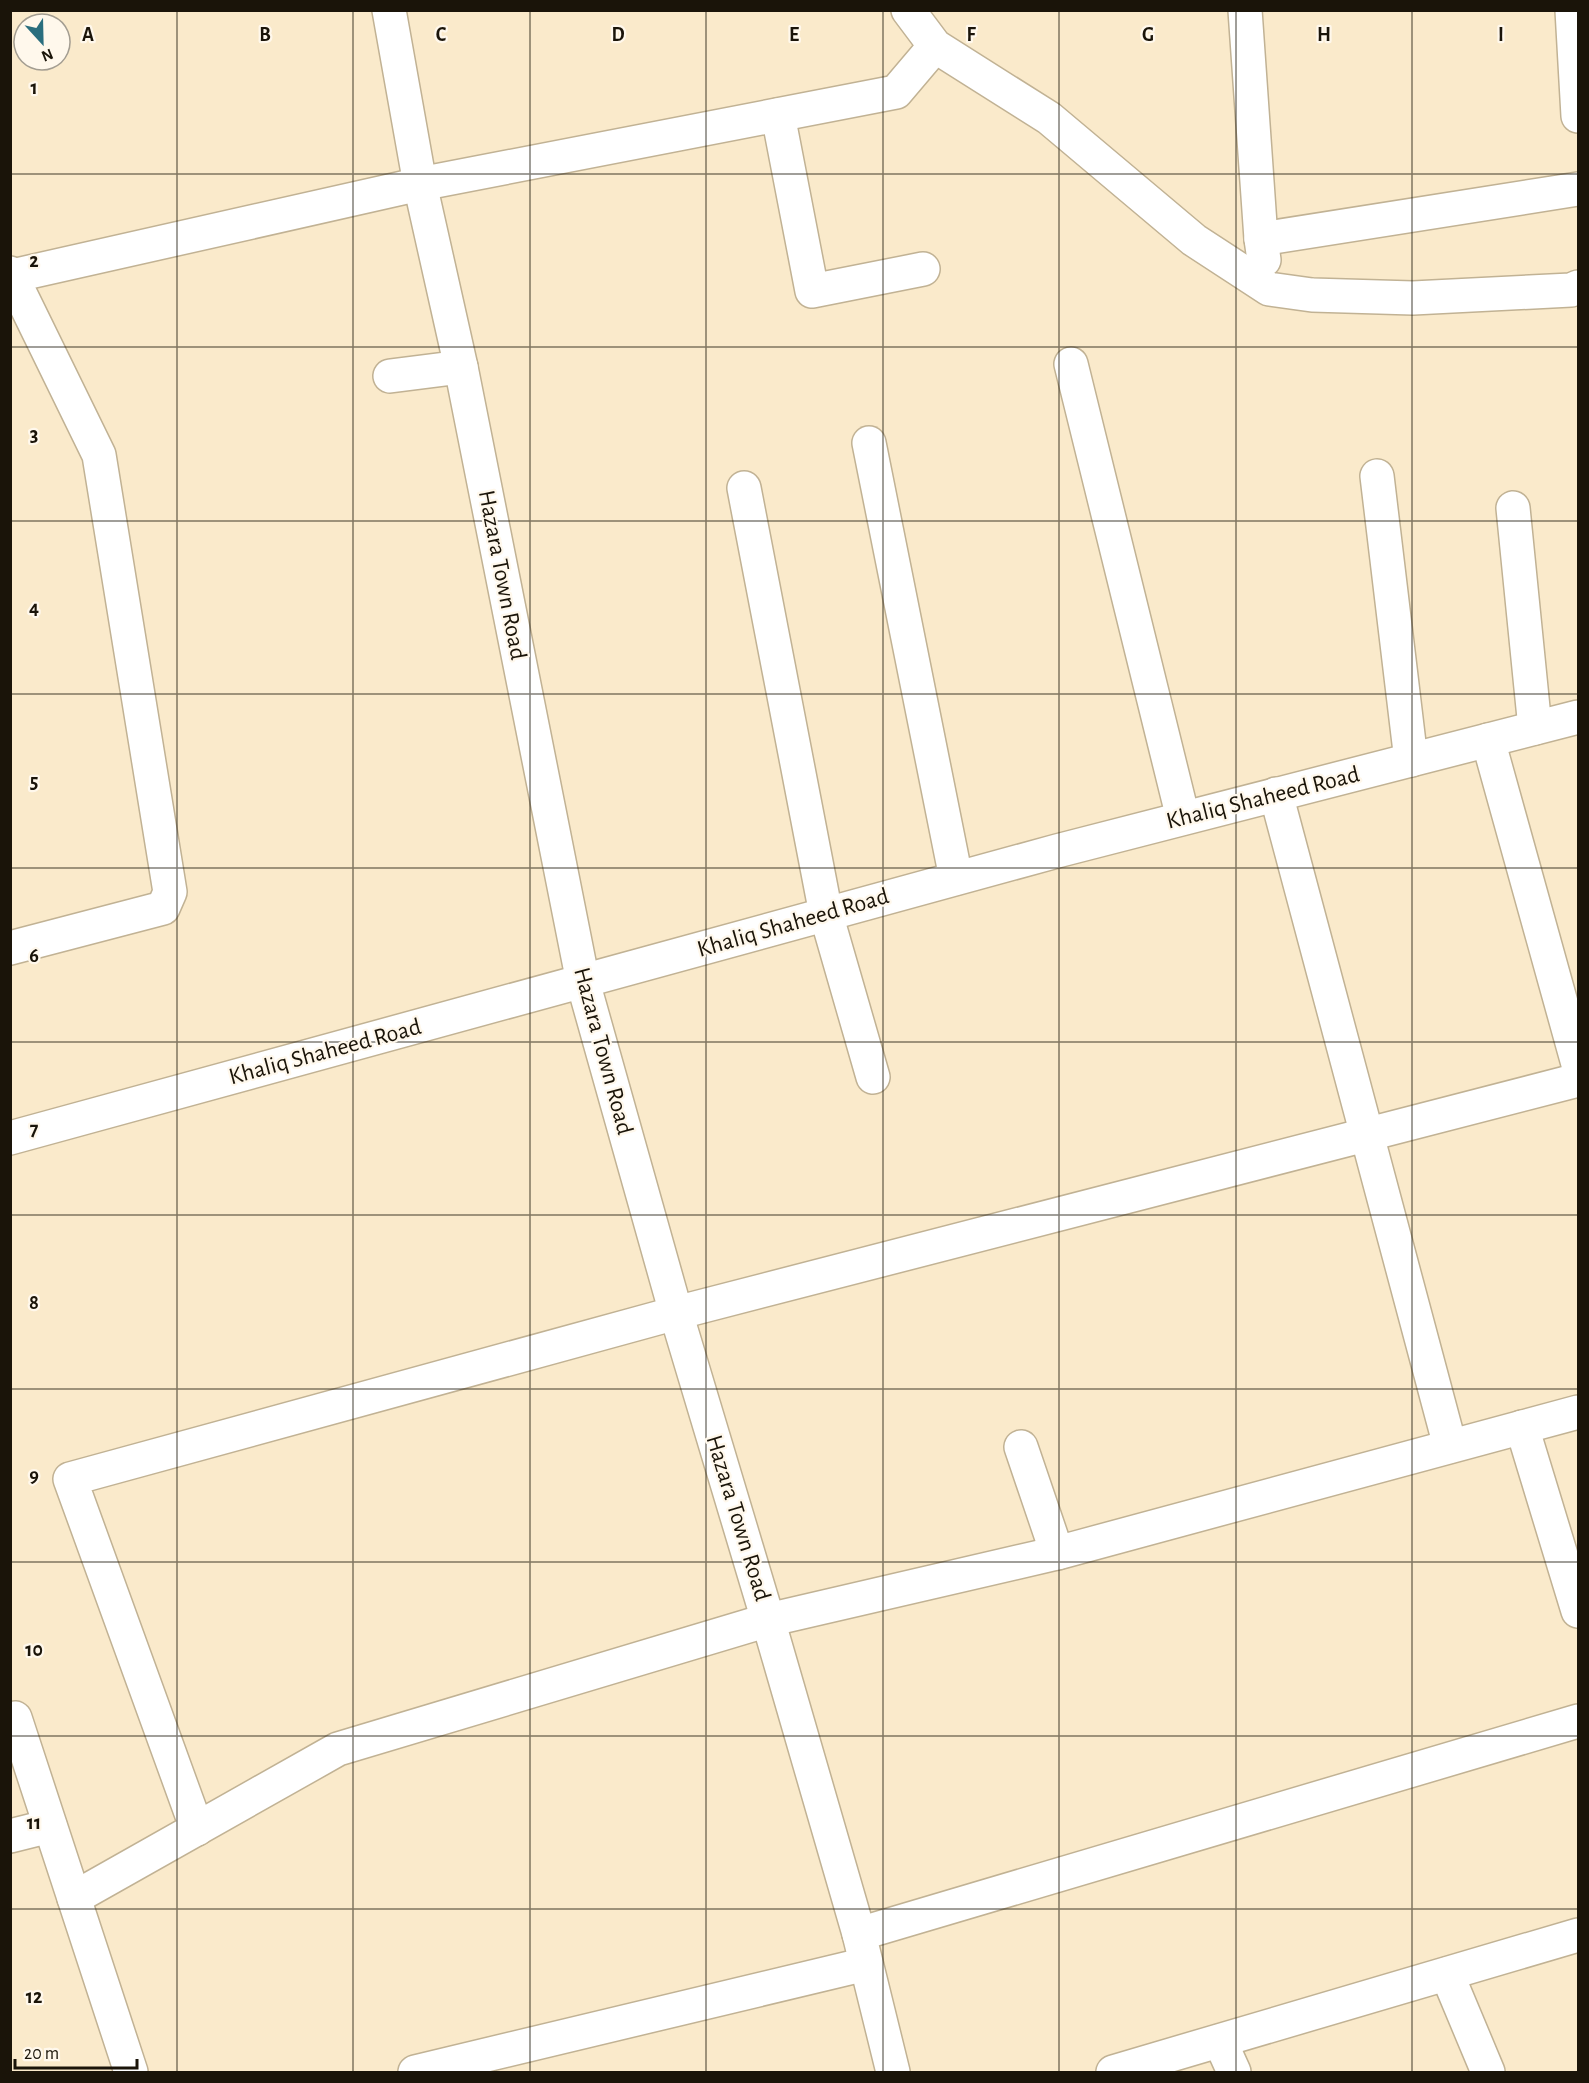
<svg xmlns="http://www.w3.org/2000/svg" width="1589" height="2083" viewBox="0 0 1589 2083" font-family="'Alegreya Sans',sans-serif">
	<rect width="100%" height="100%" fill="#faeacb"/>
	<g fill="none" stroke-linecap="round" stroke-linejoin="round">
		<g stroke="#c1b294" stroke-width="36">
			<g id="minor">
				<path d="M389 10 420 184 461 367 583 982 676 1313 768 1620 859 1934 893 2072"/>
				<path d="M908 10 935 46 1049 118 1194 240 1269 289 1312 295 1413 298 1571 290 1578 287"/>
				<path d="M1245 10 1261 239 1264 260"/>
				<path d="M1572 10 1578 116"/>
				<path d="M778 115 812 291 923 269"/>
				<path d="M1261 239 1578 189"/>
				<path d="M10 273 99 455 170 892 163 908 10 948"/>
				<path d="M12 276 420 184 896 92 935 46"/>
				<path d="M1071 364 1183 818"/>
				<path d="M390 376 461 367"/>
				<path d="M869 443 956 878"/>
				<path d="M1377 476 1411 760"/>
				<path d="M744 488 826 914 873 1077"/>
				<path d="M1513 508 1535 728"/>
				<path d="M1488 740 1578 1064"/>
				<path d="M1276 794 1450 1446"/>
				<path d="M10 1138 1057 851 1578 717"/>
				<path d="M1522 1427 1578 1611"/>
				<path d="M1021 1447 1057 1553"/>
				<path d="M15 1718 131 2072"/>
				<path d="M197 1829 70 1479 676 1313 1578 1080"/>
				<path d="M10 1836 50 1826"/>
				<path d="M74 1898 338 1749 768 1620 1057 1553 1578 1412"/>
				<path d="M859 1934 1578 1721"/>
				<path d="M1447 1974 1488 2072"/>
				<path d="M1220 2041 1234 2072"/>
				<path d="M415 2072 866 1964"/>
				<path d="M1113 2072 1578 1935"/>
			</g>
		</g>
		<use href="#minor" stroke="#fff" stroke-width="33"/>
	</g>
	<path fill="none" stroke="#1a1409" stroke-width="1.5" stroke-opacity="0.55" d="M177 10V2072M353 10V2072M530 10V2072M706 10V2072M883 10V2072M1059 10V2072M1236 10V2072M1412 10V2072M10 174H1578M10 347H1578M10 521H1578M10 694H1578M10 868H1578M10 1042H1578M10 1215H1578M10 1389H1578M10 1562H1578M10 1736H1578M10 1909H1578"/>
	<g text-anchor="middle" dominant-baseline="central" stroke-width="4.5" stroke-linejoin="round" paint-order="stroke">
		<g font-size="24" fill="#1a1409" stroke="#fff8ec">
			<text transform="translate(502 575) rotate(79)">Hazara Town Road</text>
			<text transform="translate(1263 798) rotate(-14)">Khaliq Shaheed Road</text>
			<text transform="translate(793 923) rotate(-16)">Khaliq Shaheed Road</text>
			<text transform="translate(603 1051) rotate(75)">Hazara Town Road</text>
			<text transform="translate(325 1052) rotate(-15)">Khaliq Shaheed Road</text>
			<text transform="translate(738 1518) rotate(73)">Hazara Town Road</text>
		</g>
	</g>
	<g font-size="20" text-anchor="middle" font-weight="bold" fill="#1a1409" stroke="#fff8ec" stroke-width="4.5" stroke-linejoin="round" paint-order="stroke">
		<text x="88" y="41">A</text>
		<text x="265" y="41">B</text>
		<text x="441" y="41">C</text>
		<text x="618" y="41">D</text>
		<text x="794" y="41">E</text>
		<text x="971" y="41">F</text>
		<text x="1148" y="41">G</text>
		<text x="1324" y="41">H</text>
		<text x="1501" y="41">I</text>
		<text x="34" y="94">1</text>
		<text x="34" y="267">2</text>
		<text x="34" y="441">3</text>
		<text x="34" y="614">4</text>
		<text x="34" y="788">5</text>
		<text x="34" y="962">6</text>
		<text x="34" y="1135">7</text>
		<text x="34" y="1309">8</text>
		<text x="34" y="1482">9</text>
		<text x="34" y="1656">10</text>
		<text x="34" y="1829">11</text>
		<text x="34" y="2003">12</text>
	</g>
	<rect width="1589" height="2083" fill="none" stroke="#1a1409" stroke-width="24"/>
	<g transform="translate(42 42) rotate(158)"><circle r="28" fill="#fff8ec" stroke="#a39d91" stroke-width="1.5"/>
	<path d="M0-4.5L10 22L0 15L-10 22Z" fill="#2a6e7e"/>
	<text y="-9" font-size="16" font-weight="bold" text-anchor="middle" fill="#1a1409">N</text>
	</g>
	<path d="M15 2059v9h122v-9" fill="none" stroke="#1a1409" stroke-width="3"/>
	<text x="24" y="2059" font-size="18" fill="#1a1409" stroke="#fff8ec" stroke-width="4.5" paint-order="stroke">20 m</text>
</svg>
